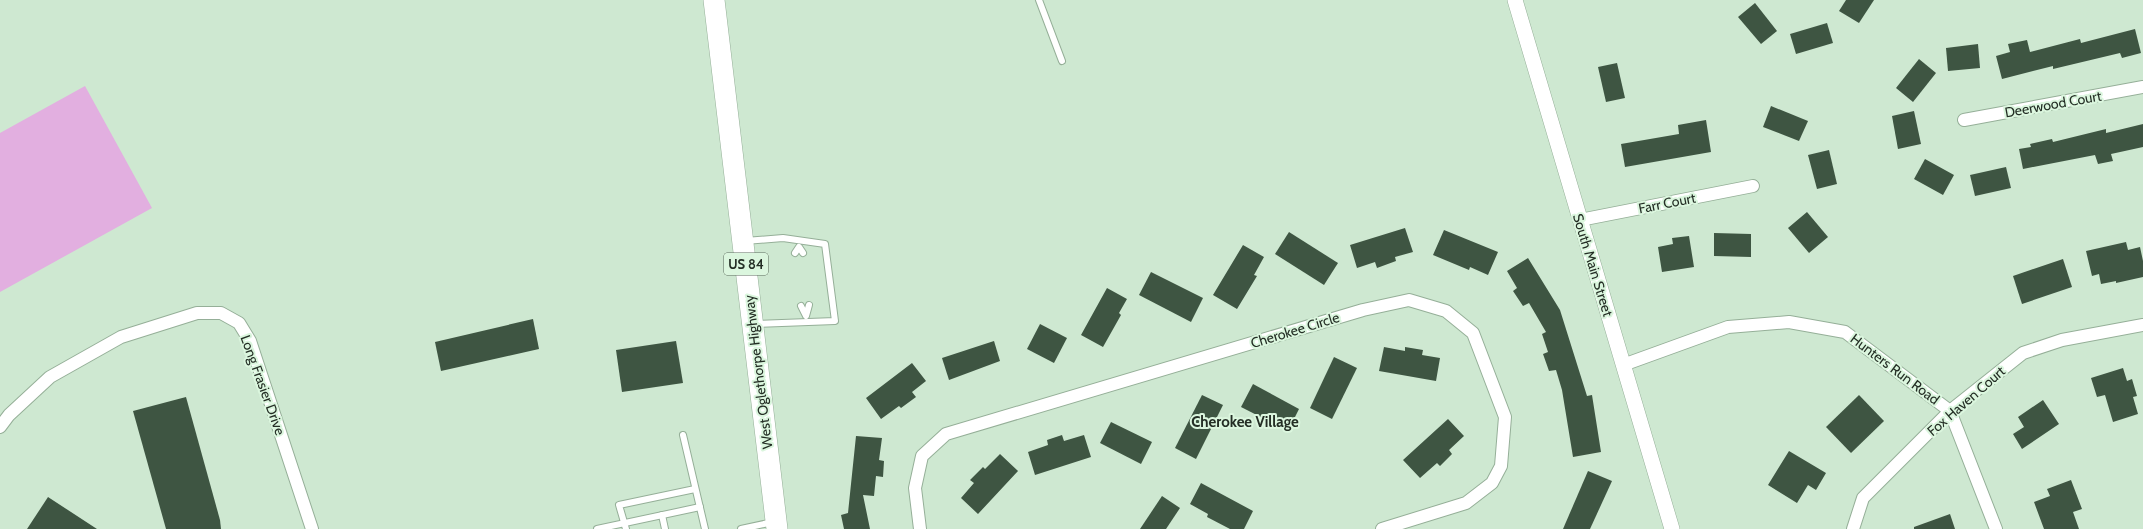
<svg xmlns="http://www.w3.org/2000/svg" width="2143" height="529" viewBox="0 0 2143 529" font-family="Cabin,sans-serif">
	<rect width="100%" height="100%" fill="#cee8d1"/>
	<path fill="#e2afe0" d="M85 86 152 208 0 292V133Z"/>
	<g fill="#3e5542">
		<path d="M1846 0H1874L1859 23 1839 11Z"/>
		<path d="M1755 3 1777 31 1761 44 1738 17Z"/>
		<path d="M1827 23 1833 43 1796 54 1790 34Z"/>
		<path d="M2135 29 2141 53 2122 58 2120 53 2053 69V66L2002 79 1996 56 2010 52 2008 44 2027 40 2030 52 2080 39 2081 43Z"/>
		<path d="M1978 44 1980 68 1948 71 1946 48Z"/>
		<path d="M1919 59 1936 73 1913 102 1896 88Z"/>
		<path d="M1617 63 1625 98 1606 102 1598 67Z"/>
		<path d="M1771 106 1808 121 1799 141 1763 127Z"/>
		<path d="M1914 111 1921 144 1898 149 1892 116Z"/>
		<path d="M1706 120 1711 152 1625 167 1621 144 1679 134 1678 125Z"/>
		<path d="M2143 124V147L2111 154 2113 161 2098 164 2095 155 2023 169 2019 149 2031 147 2030 144 2052 139 2053 142 2106 129V133Z"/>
		<path d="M1829 150 1837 184 1817 189 1808 155Z"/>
		<path d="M1925 159 1954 175 1943 195 1914 179Z"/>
		<path d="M2006 167 2011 188 1975 196 1970 175Z"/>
		<path d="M1807 212 1828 237 1809 253 1788 228Z"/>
		<path d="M1405 228 1413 252 1395 257 1396 261 1377 268 1375 262 1357 268 1350 245Z"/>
		<path d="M1444 230 1498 252 1488 275 1470 267 1469 270 1433 255Z"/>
		<path d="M1289 232 1338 263 1324 285 1275 254Z"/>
		<path d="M1714 233 1751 234V257L1714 256Z"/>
		<path d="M1689 236 1694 267 1662 272 1658 247 1673 244 1672 238Z"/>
		<path d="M2126 242 2128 250 2140 247 2143 261V277L2116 283V281L2101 284 2099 274 2092 276 2086 251Z"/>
		<path d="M1243 245 1264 257 1254 275 1257 276 1237 309 1213 295Z"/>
		<path d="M1528 258 1560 310 1587 396 1592 395 1601 452 1573 457 1562 390 1556 370 1549 371 1543 354 1548 352 1542 334 1546 332 1529 303 1523 306 1513 291 1517 288 1507 271Z"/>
		<path d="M2063 259 2072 287 2022 304 2013 276Z"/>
		<path d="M1151 272 1203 298 1191 322 1139 295Z"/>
		<path d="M1107 288 1127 299 1119 313 1121 315 1103 347 1081 335Z"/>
		<path d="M533 319 539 349 441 371 435 342Z"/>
		<path d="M1040 324 1067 338 1054 363 1027 349Z"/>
		<path d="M676 341 683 383 622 392 616 350Z"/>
		<path d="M994 341 1000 361 949 380 942 358Z"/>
		<path d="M1384 347 1405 351V347L1423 350 1422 355 1440 358 1436 381 1379 371Z"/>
		<path d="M1334 357 1357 368 1332 419 1310 408Z"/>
		<path d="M912 363 926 381 912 392 916 397 901 408 899 406 881 419 866 398Z"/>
		<path d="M2123 368 2127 381 2132 379 2137 396 2133 397 2138 414 2113 422 2105 395 2097 397 2091 378Z"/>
		<path d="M1253 384 1299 409 1288 431 1241 407Z"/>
		<path d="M1202 395 1223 405 1196 459 1175 448Z"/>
		<path d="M1859 395 1884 421 1851 453 1826 427Z"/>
		<path d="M186 397 220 520 221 529H166L133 411Z"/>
		<path d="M2043 400 2059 424 2022 449 2013 434 2024 427 2018 417Z"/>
		<path d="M1448 419 1464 436 1449 450 1452 454 1440 466 1437 463 1420 478 1403 460Z"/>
		<path d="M1111 422 1152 442 1141 464 1100 443Z"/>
		<path d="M1062 435 1064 441 1084 435 1091 457 1035 475 1028 452 1048 445 1047 440Z"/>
		<path d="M856 436 882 438 879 460 884 461 883 477 876 476 874 496 863 495 870 529H844L841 515 848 513Z"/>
		<path d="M1789 451 1826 473 1816 490 1808 485 1797 503 1768 485Z"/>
		<path d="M1000 454 1018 471 978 514 961 498 974 483 970 480 983 467 985 469Z"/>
		<path d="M1588 471 1612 481 1590 529H1563Z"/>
		<path d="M2071 480 2082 509 2073 512 2079 529H2044L2034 502 2050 496 2047 489Z"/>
		<path d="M1201 483 1253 511 1244 529H1230L1207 517 1208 514 1190 504Z"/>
		<path d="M1162 496 1180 508 1166 529H1140Z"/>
		<path d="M48 497 97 529H27Z"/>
		<path d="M1950 514 1955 529H1914V527Z"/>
	</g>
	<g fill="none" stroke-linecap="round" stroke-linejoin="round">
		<g stroke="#95af98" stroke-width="8">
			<g id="service">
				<path d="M1039 0 1062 61"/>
				<path d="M745 241 783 238 825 244 835 321 756 324"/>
				<path d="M795 253 799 247 803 253"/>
				<path d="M801 306 806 316 809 305"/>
				<path d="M683 435 705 529"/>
				<path d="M662 515 665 529"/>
				<path d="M597 529 700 507"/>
				<path d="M626 529 619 505 695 489"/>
				<path d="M741 529 773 522"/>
			</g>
		</g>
		<g stroke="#95af98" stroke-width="14">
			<g id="minor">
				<path d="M1964 120 2143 87"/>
				<path d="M1580 220 1753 186"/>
				<path d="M1623 365 1728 327 1789 322 1845 332 1950 411 1996 529"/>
				<path d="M0 427 9 415 50 377 121 337 197 313H221L239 323 250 341 312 529"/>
				<path d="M920 529 915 488 922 456 946 434 1363 310 1409 300 1446 311 1473 333 1505 417 1501 466 1492 483 1466 503 1382 529"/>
				<path d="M1853 529 1863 498 1950 411 2023 353 2062 340 2143 325"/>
			</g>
		</g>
		<g stroke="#95af98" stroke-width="16">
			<path id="tertiary" d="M1515 0 1672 529"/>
		</g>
		<g stroke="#95af98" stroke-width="22">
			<path id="trunk" d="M714 0 777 529"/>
		</g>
		<use href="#service" stroke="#fff" stroke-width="6"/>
		<use href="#minor" stroke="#fff" stroke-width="12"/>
		<use href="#tertiary" stroke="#fff" stroke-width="15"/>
		<use href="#trunk" stroke="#fff" stroke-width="21"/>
	</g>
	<g text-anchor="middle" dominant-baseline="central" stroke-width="4" stroke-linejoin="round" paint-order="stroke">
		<rect fill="#dbf6de" stroke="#5b6a5c" stroke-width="1" x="724" y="253" width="44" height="22" rx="3"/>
		<g font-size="13" font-weight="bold" fill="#242e25">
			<text x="746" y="264">US 84</text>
		</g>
		<g font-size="14" fill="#242e25" stroke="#dbf6de">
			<text transform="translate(2053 104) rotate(-10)">Deerwood Court</text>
			<text transform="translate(1667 203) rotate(-11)">Farr Court</text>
			<text transform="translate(1593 265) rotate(73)">South Main Street</text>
			<text transform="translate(1295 330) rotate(-17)">Cherokee Circle</text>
			<text transform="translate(1895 369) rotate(37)">Hunters Run Road</text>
			<text transform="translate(758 372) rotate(-97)">West Oglethorpe Highway</text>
			<text transform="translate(263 385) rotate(70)">Long Frasier Drive</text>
			<text transform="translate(1966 401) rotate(-41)">Fox Haven Court</text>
		</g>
		<g font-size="15" font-weight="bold" fill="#242e25" stroke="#dbf6de">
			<text x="1245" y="422">Cherokee Village</text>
		</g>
	</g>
</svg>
